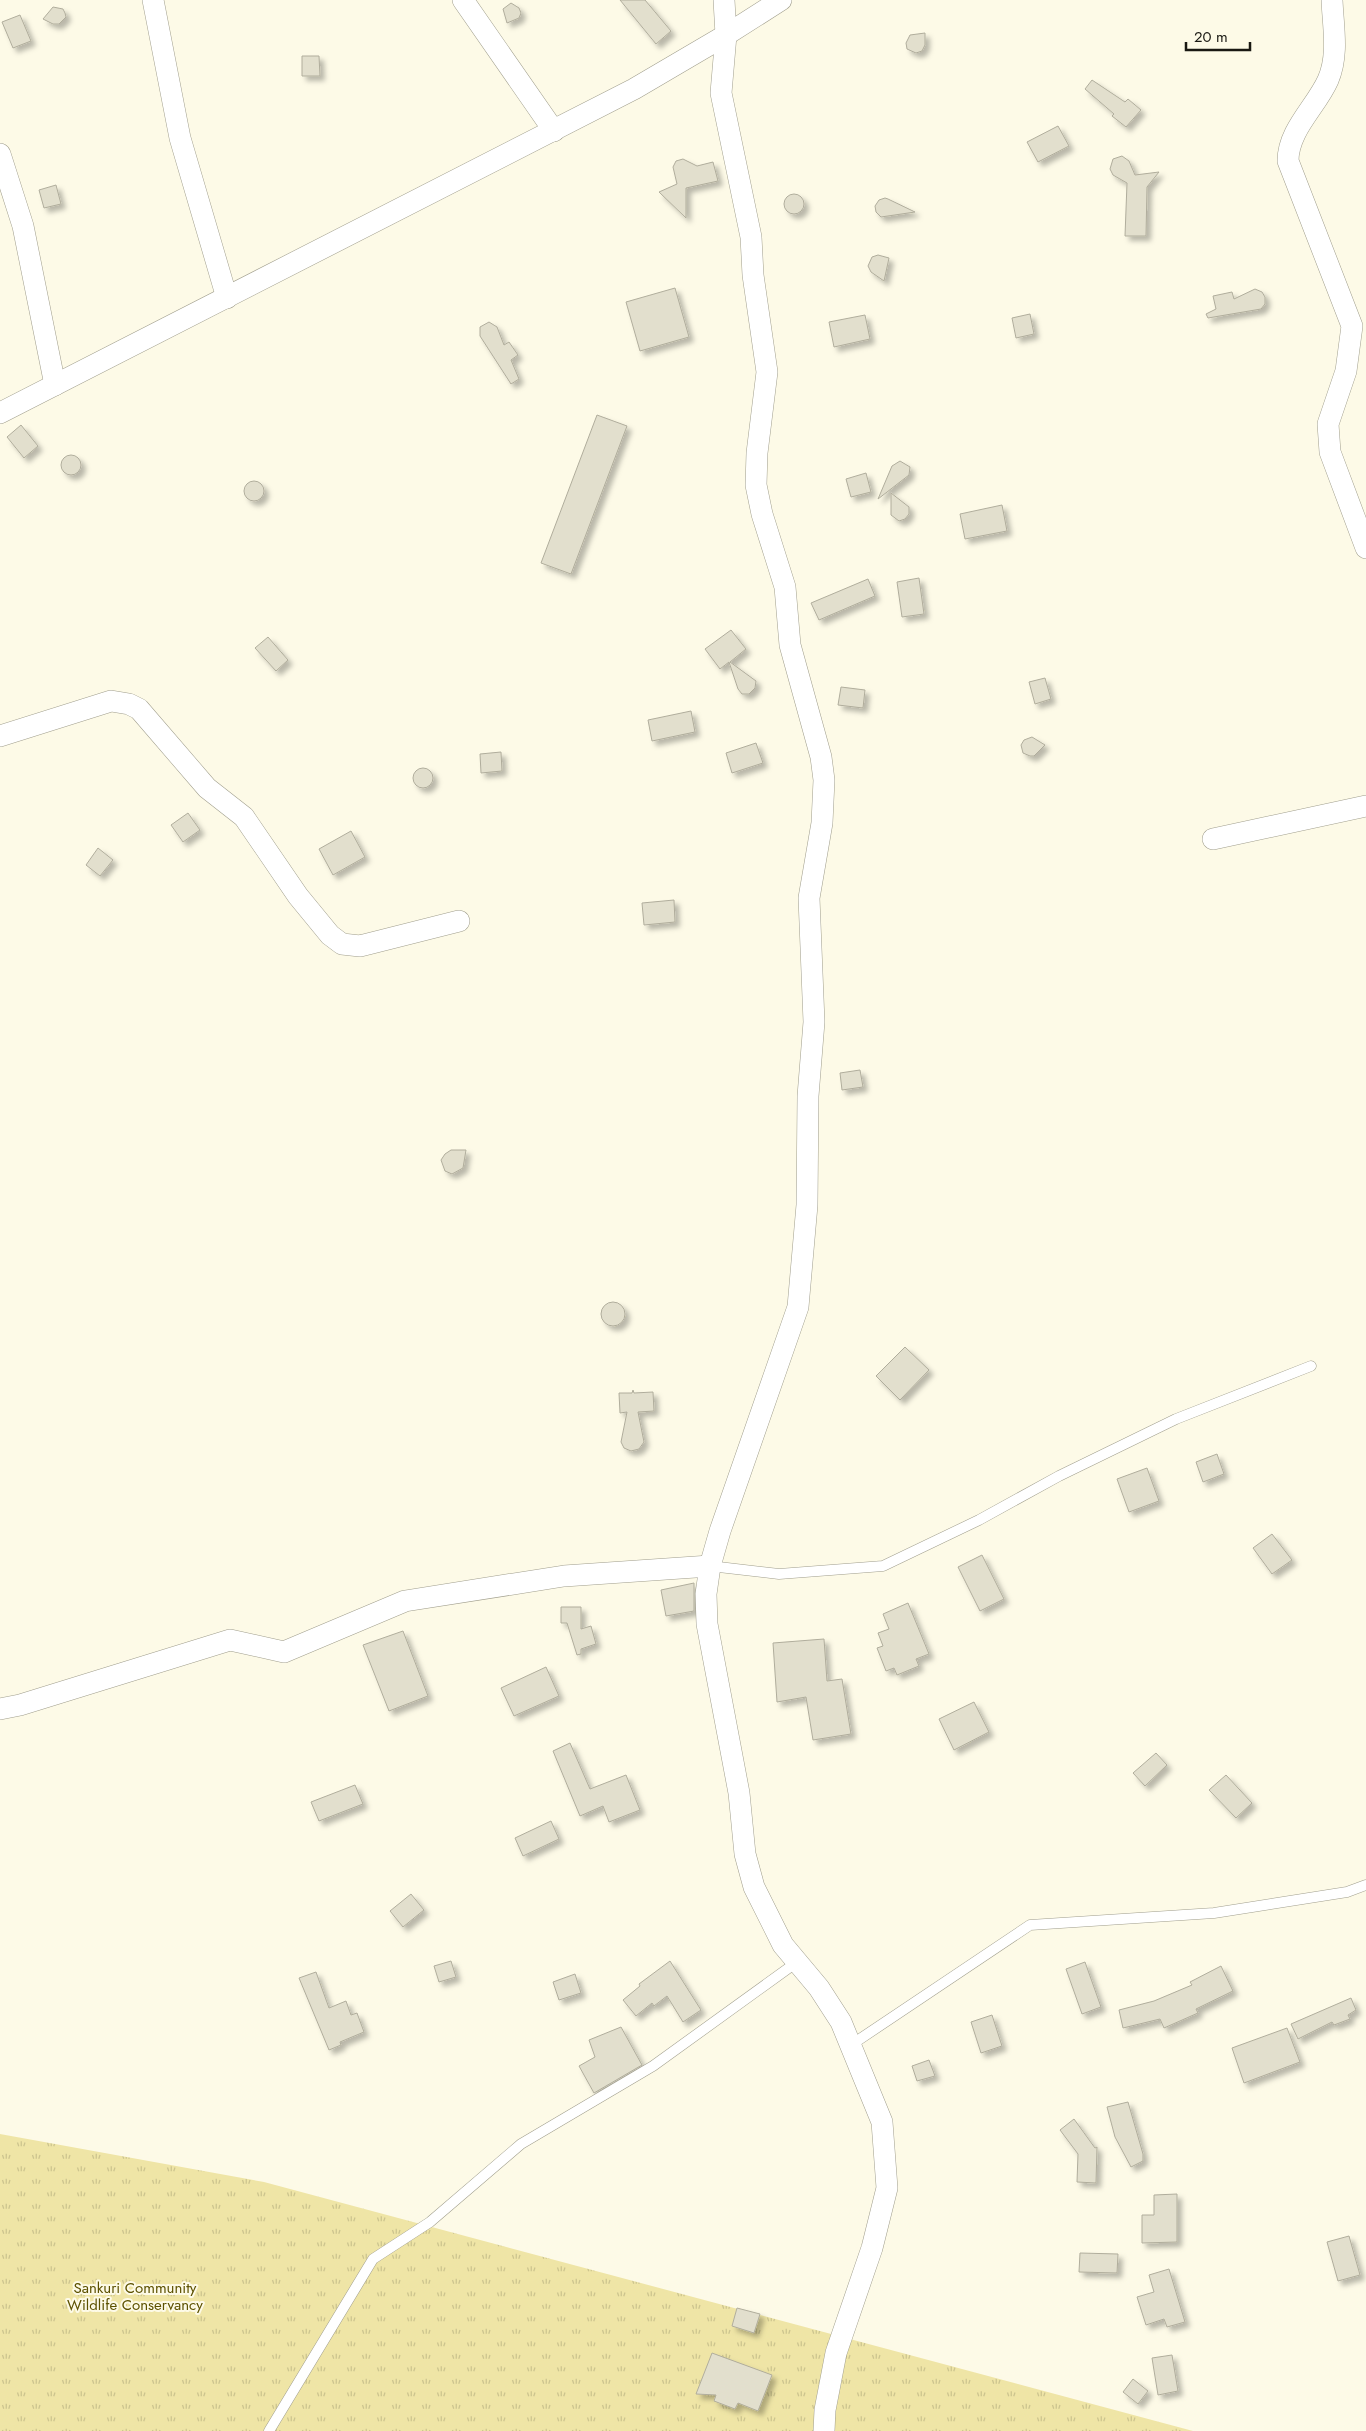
<svg xmlns="http://www.w3.org/2000/svg" width="1366" height="2431" viewBox="0 0 1366 2431" font-family="Jost,sans-serif">
	<defs>
		<pattern id="park-tufts" width="24" height="20" patternUnits="userSpaceOnUse" patternTransform="scale(1.25)"><rect width="24" height="20" fill="#efe5a6"/><path d="M3 7l-1-3M5 7V3M7 7l1-3M15 17l-1-3M17 17v-4M19 17l1-3" fill="none" stroke="#ccc48e"/></pattern>
		<filter id="shadow"><feDropShadow dx="4.5" dy="4.5" stdDeviation="2.5" flood-color="#0004"/></filter>
	</defs>
	<rect width="100%" height="100%" fill="#fdfae7"/>
	<path fill="url(#park-tufts)" d="M0 2134 264 2182 1193 2431H0Z"/>
	<g fill="#e2dfcd" stroke="#b0ad9c" filter="url(#shadow)">
		<path d="M620 0H645L671 31 656 44Z"/>
		<path d="M511 3 519 8 521 13 519 18 507 23 503 9Z"/>
		<path d="M53 7 63 9 65 13 66 17 59 24H53L43 19Z"/>
		<path d="M20 15 31 41 13 48 2 22Z"/>
		<path d="M925 33V45L922 51 916 53 907 49 906 43 910 35Z"/>
		<path d="M302 56H319L320 76H302Z"/>
		<path d="M1092 80 1125 102 1128 99 1141 110 1126 127 1112 116 1114 114 1085 89Z"/>
		<path d="M1058 126 1069 146 1038 162 1027 142Z"/>
		<path d="M1122 156 1129 161 1135 175 1159 172 1147 187 1146 236H1125L1127 183 1113 175 1110 169 1113 159Z"/>
		<path d="M683 159 697 166 713 162 718 181 686 188V218L659 192 677 184 673 167 676 161Z"/>
		<path d="M56 185 61 204 44 208 39 190Z"/>
		<circle cx="794" cy="204" r="10"/>
		<path d="M885 198 888 199 915 212 881 217 876 212 875 206 879 200Z"/>
		<path d="M878 255 889 258 884 281 871 272 868 266 872 257Z"/>
		<path d="M675 288 689 337 640 351 626 302Z"/>
		<path d="M1255 289 1262 292 1265 297V304L1261 309 1208 318 1206 314 1216 309 1213 296 1232 292 1234 299Z"/>
		<path d="M1030 314 1034 334 1016 338 1012 318Z"/>
		<path d="M865 315 870 339 834 347 829 322Z"/>
		<path d="M489 322 497 327 504 345 509 342 518 355 511 360 519 379 511 384 480 336V327Z"/>
		<path d="M597 415 627 426 571 574 541 563Z"/>
		<path d="M21 425 38 446 24 458 7 437Z"/>
		<circle cx="71" cy="465" r="10"/>
		<path d="M900 461 910 467 909 475 878 499 892 466Z"/>
		<path d="M866 473 871 492 851 497 846 479Z"/>
		<circle cx="254" cy="491" r="10"/>
		<path d="M891 493 909 507V514L905 519 899 521 891 515Z"/>
		<path d="M1002 505 1007 531 965 539 960 514Z"/>
		<path d="M919 578 924 614 902 617 897 582Z"/>
		<path d="M868 579 875 596 819 620 811 603Z"/>
		<path d="M731 630 746 649 730 662 756 681 755 688 749 694H742L738 689 729 662 720 669 705 649Z"/>
		<path d="M268 637 288 660 276 671 255 648Z"/>
		<path d="M1045 678 1051 699 1035 704 1029 682Z"/>
		<path d="M841 687 865 690 863 708 838 705Z"/>
		<path d="M691 711 695 732 652 741 648 720Z"/>
		<path d="M1032 737 1045 745 1034 756H1030L1023 753 1021 745 1024 740Z"/>
		<path d="M756 743 763 763 732 773 726 753Z"/>
		<path d="M501 752 502 771 481 773 480 754Z"/>
		<circle cx="423" cy="778" r="10"/>
		<path d="M188 813 200 830 183 842 171 825Z"/>
		<path d="M351 831 365 857 333 875 319 849Z"/>
		<path d="M98 848 113 860 100 876 86 865Z"/>
		<path d="M674 900 675 922 644 925 642 903Z"/>
		<path d="M860 1070 863 1087 842 1090 840 1073Z"/>
		<path d="M451 1150H466L463 1168 452 1174 445 1171 441 1160 445 1154Z"/>
		<circle cx="613" cy="1314" r="12"/>
		<path d="M905 1347 929 1370 900 1400 876 1376Z"/>
		<path d="M633 1390 634 1393 653 1392 654 1411 638 1412 644 1442 639 1449 631 1451 624 1448 621 1442 627 1412 620 1413 619 1393H632Z"/>
		<path d="M1217 1454 1224 1474 1203 1482 1196 1462Z"/>
		<path d="M1147 1468 1159 1501 1129 1512 1117 1479Z"/>
		<path d="M1272 1534 1292 1560 1272 1574 1253 1548Z"/>
		<path d="M982 1555 1004 1599 980 1611 958 1567Z"/>
		<path d="M694 1583V1611L666 1616 661 1590Z"/>
		<path d="M908 1603 929 1654 916 1659 919 1666 897 1675 894 1668 886 1671 877 1648 883 1646 878 1633 889 1629 883 1614Z"/>
		<path d="M561 1607H581V1629L591 1626 596 1644 581 1649V1654L577 1655 567 1623H561Z"/>
		<path d="M403 1631 428 1696 389 1711 363 1645Z"/>
		<path d="M824 1639 827 1681 842 1679 851 1734 813 1740 806 1697 777 1702 773 1643Z"/>
		<path d="M546 1667 559 1696 514 1716 501 1688Z"/>
		<path d="M974 1702 989 1732 954 1750 939 1719Z"/>
		<path d="M570 1743 590 1789 626 1775 640 1810 609 1822 603 1806 580 1816 553 1751Z"/>
		<path d="M1156 1753 1167 1765 1145 1786 1133 1773Z"/>
		<path d="M1226 1775 1252 1803 1236 1818 1209 1790Z"/>
		<path d="M355 1785 363 1804 319 1821 311 1802Z"/>
		<path d="M551 1821 559 1839 523 1856 515 1838Z"/>
		<path d="M411 1894 424 1910 403 1927 390 1911Z"/>
		<path d="M451 1961 456 1977 439 1982 434 1966Z"/>
		<path d="M670 1961 701 2010 683 2022 667 1996 654 2006 652 2003 636 2016 623 2000 640 1986 639 1984Z"/>
		<path d="M1085 1962 1101 2007 1082 2014 1066 1969Z"/>
		<path d="M1221 1966 1233 1991 1196 2009 1198 2013 1164 2028 1160 2019 1123 2028 1119 2010 1154 2001 1192 1985 1190 1982Z"/>
		<path d="M316 1972 329 2008 346 2001 351 2015 357 2013 364 2032 340 2042 341 2045 329 2050 299 1978Z"/>
		<path d="M575 1974 581 1993 559 2000 553 1982Z"/>
		<path d="M1351 1998 1356 2010 1348 2015 1350 2019 1334 2025 1332 2022 1298 2039 1291 2024Z"/>
		<path d="M992 2015 1002 2046 981 2053 971 2022Z"/>
		<path d="M621 2027 642 2065 594 2093 579 2066 595 2057 589 2040Z"/>
		<path d="M1287 2028 1300 2062 1244 2083 1232 2048Z"/>
		<path d="M929 2060 935 2076 917 2081 912 2066Z"/>
		<path d="M1128 2102 1143 2154V2161L1131 2167 1115 2137 1107 2107Z"/>
		<path d="M1074 2119 1095 2148 1097 2147 1096 2183 1077 2182 1078 2154 1060 2130Z"/>
		<path d="M1177 2194V2242L1142 2243V2215H1154V2195Z"/>
		<path d="M1349 2236 1360 2275 1338 2281 1327 2242Z"/>
		<path d="M1080 2253 1118 2254 1117 2273 1079 2272Z"/>
		<path d="M1169 2269 1185 2322 1167 2327 1164 2319 1146 2325 1137 2297 1154 2292 1149 2275Z"/>
		<path d="M737 2308 760 2314 754 2333 732 2326Z"/>
		<path d="M712 2353 772 2375 758 2411 738 2403 735 2409 714 2401 716 2395 696 2394Z"/>
		<path d="M1172 2355 1178 2391 1158 2395 1152 2358Z"/>
		<path d="M1133 2379 1148 2391 1138 2404 1123 2392Z"/>
	</g>
	<g fill="none" stroke-linecap="round" stroke-linejoin="round">
		<g stroke="#a09e8d" stroke-width="11">
			<g id="lane">
				<path d="M710 1566 779 1574 883 1566 979 1520 1059 1476 1176 1419 1311 1366"/>
				<path d="M851 2045 1030 1925 1214 1913 1347 1892 1366 1885"/>
				<path d="M269 2431 373 2259 430 2222 521 2144 653 2066 797 1962"/>
			</g>
		</g>
		<g stroke="#a09e8d" stroke-width="22">
			<g id="street">
				<path d="M153 0 180 138 227 298"/>
				<path d="M463 0 554 131"/>
				<path d="M724 0 726 35 721 93 751 237 753 275 767 372 757 453 756 485 762 514 785 587 790 645 821 757 824 780 822 823 809 898 814 1022 808 1096 807 1205 798 1307 720 1531 710 1566 706 1594 707 1624 739 1793 745 1854 754 1887 783 1945 819 1988 841 2022 882 2122 887 2188 872 2248 836 2353 825 2410 824 2431"/>
				<path d="M1332 0C1333 26 1339 55 1328 80 1316 107 1288 130 1288 161L1352 326 1346 371 1328 424 1330 452 1366 548"/>
				<path d="M0 154 23 226 55 385"/>
				<path d="M0 413 634 89 726 35 781 0"/>
				<path d="M0 736 111 701 129 704 139 709 207 788 244 817 298 896 330 935 342 944 360 946 459 921"/>
				<path d="M1213 839 1366 806"/>
				<path d="M0 1709 20 1705 230 1640 284 1652 405 1601 564 1576 710 1566"/>
			</g>
		</g>
		<use href="#lane" stroke="#fff" stroke-width="10"/>
		<use href="#street" stroke="#fff" stroke-width="21"/>
	</g>
	<g text-anchor="middle" dominant-baseline="central" stroke-width="4" stroke-linejoin="round" paint-order="stroke">
		<g font-size="15" fill="#5c5100" stroke="#fdfae7">
			<text x="135" y="2288">Sankuri Community<tspan x="135" dy="17">Wildlife Conservancy</tspan></text>
		</g>
	</g>
	<path d="M1186 42v8h64v-8" fill="none" stroke="#191812" stroke-width="2.5"/>
	<text x="1194" y="42" font-size="15" fill="#191812" stroke="#fdfae7" stroke-width="4" paint-order="stroke">20 m</text>
</svg>
